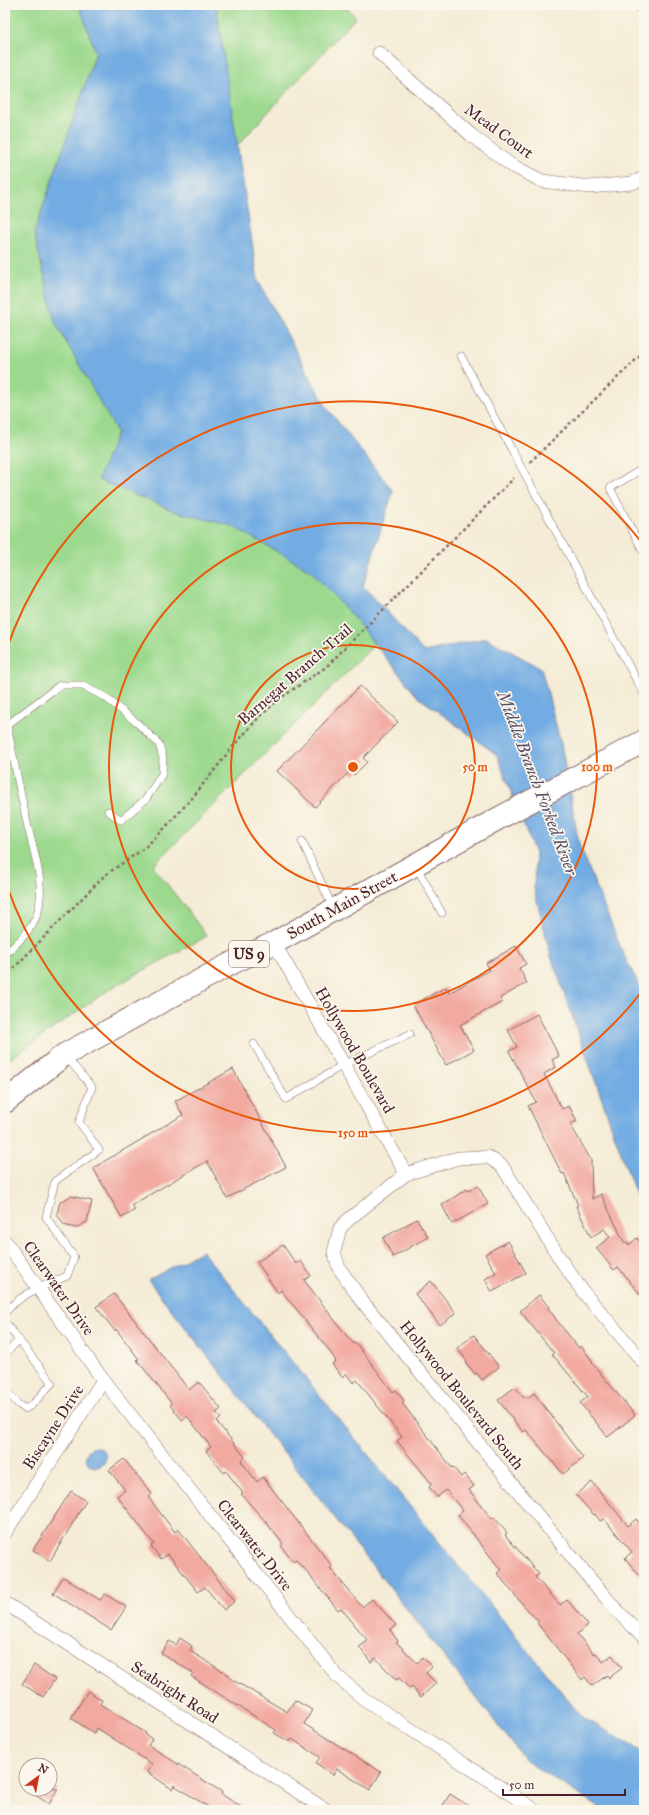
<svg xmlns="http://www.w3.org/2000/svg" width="649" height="1815" viewBox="0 0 649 1815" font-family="'IM FELL Great Primer',serif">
	<rect width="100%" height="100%" fill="#fbf7ec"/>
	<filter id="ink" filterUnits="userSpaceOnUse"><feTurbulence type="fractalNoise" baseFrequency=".025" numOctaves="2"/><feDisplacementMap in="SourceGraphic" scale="8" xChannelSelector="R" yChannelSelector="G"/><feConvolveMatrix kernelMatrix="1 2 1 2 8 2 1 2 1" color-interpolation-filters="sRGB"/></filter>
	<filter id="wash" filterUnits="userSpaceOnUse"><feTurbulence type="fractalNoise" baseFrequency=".012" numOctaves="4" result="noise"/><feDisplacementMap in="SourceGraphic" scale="16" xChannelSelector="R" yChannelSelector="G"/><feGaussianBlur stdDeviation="0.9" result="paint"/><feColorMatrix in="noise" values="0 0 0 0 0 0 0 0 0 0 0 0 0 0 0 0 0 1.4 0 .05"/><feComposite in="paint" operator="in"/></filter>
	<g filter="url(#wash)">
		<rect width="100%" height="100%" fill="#f4ecd6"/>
		<path fill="#9cd98e" stroke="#737c5c" d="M5 5H344L356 17 126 266 342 590 374 645 153 866 207 936 113 987 5 1062Z"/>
		<g fill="#72ace2" stroke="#5e6686">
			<path d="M79 5H216L258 281 327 408 393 491 363 586 424 652 486 638 541 668 561 744 579 844 622 951 644 995V1218L551 956 534 889 535 854 497 755 417 696 348 611 310 570 232 526 177 512 98 480 117 432 55 322 34 233 96 53Z"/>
			<path d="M202 1251 581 1716 644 1753V1810H603L526 1761 148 1280Z"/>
			<circle cx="96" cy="1457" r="10"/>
		</g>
		<g id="blocks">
			<g fill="#f2a9a0">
				<path d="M360 686 398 722 363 758 367 762 354 775 350 771 315 807 277 771Z"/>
				<path d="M516 946 526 964 519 968 527 983 500 998 502 1002 460 1025 474 1050 446 1065 413 1005 446 987 449 993 490 970 486 963Z"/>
				<path d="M537 1014 559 1056 552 1060 556 1067 544 1074 562 1109 569 1106 577 1121 570 1124 591 1160 592 1199 601 1194 625 1244 628 1242 629 1245 637 1238 644 1247V1299L618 1267 614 1270 596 1248 610 1237 604 1229 591 1237 576 1206 578 1205 564 1173 562 1174 528 1106 536 1102 509 1051 517 1047 508 1030Z"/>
				<path d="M233 1069 286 1167 227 1198 207 1161 132 1205 135 1210 122 1218 93 1168 183 1115 175 1101Z"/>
				<path d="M478 1186 488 1204 452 1224 442 1205 467 1189 468 1191Z"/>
				<path d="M71 1196 92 1201 87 1222 76 1228 64 1225 57 1214 60 1202Z"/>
				<path d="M417 1219 428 1237 393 1257 383 1238Z"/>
				<path d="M508 1241 526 1273 492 1292 485 1279 496 1273 485 1254Z"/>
				<path d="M283 1245 296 1264 301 1261 311 1276 304 1280 346 1335 354 1344 356 1343 393 1392 396 1390 404 1401 402 1403 452 1468 453 1467 461 1477 464 1474 474 1486 469 1490 492 1519 494 1517 507 1533 505 1535 539 1574 535 1577 560 1605 567 1600 588 1625 577 1634 594 1654 596 1653 603 1662 612 1655 622 1668 609 1678 607 1675 592 1686 585 1677 582 1680 537 1623 539 1622 518 1599 497 1573 501 1570 458 1515 463 1511 446 1490 437 1497 429 1487 432 1484 397 1441 402 1437 357 1380 353 1383 346 1373 342 1377 332 1364 336 1361 328 1349 281 1290 278 1293 257 1262Z"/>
				<path d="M431 1281 456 1313 440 1325 415 1294Z"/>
				<path d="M114 1294 189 1390 199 1382 221 1409 216 1413 221 1418 217 1422 245 1457 241 1461 257 1482 263 1477 332 1566 330 1568 362 1607 372 1599 396 1625 390 1630 398 1641 396 1642 417 1663 423 1658 432 1667 426 1673 436 1683 421 1697 412 1687 410 1689 399 1678 396 1680 376 1658 371 1662 359 1647 368 1641 341 1608 338 1610 303 1567H302L296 1560 293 1562 281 1546 283 1544 266 1522 241 1494 243 1493 226 1471 224 1473 206 1451 211 1447 187 1416 182 1420 170 1405 172 1404 137 1360 139 1359 116 1329 115 1331 96 1307Z"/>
				<path d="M539 1295 549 1307 548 1308 558 1322 579 1348 581 1346 593 1362 592 1363 635 1415 608 1437 580 1403 588 1397 552 1354 554 1353 520 1311Z"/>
				<path d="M474 1335 499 1367 482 1380 477 1373 475 1374 466 1363 467 1361 457 1348Z"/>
				<path d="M515 1387 524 1398 526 1396 528 1398 534 1393 583 1458 563 1474 526 1430 523 1432 498 1400Z"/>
				<path d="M124 1459 152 1494 148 1497 175 1532 178 1529 235 1601 224 1610 205 1587 198 1592 168 1554 161 1559 151 1546 154 1544 117 1496 125 1490 109 1470Z"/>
				<path d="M592 1482 628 1526 636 1519 644 1530V1581L625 1558 632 1552 604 1519 600 1521 595 1514 594 1515 576 1495Z"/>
				<path d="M71 1491 86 1501 50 1561 33 1550Z"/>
				<path d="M63 1577 100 1600 105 1594 126 1607 111 1630 53 1593Z"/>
				<path d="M180 1638 192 1646 190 1651 229 1675 228 1677 287 1712 295 1700 312 1710 304 1724 381 1772 370 1790 337 1769 333 1775 316 1763 320 1757 292 1739 290 1742 274 1733 276 1730 191 1676 193 1673 161 1653 169 1641 176 1645Z"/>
				<path d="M34 1665 55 1679 43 1697 22 1684Z"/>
				<path d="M88 1691 102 1700 100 1704 146 1733 145 1734 152 1739 148 1745 222 1792 221 1794 246 1810H213L174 1785 172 1789 147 1772 152 1764 97 1728 94 1733 71 1718Z"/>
				<path d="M26 1789H58L49 1804Z"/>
				<path d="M450 1794 475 1810H440Z"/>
			</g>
		</g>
	</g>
	<g filter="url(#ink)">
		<use href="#blocks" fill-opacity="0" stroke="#866767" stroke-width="1"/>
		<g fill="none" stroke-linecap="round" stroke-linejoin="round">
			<g stroke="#866767" stroke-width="8">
				<g id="service">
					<path d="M461 356 644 694"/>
					<path d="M644 468 610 488 644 553"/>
					<path d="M302 841 333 908"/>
					<path d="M416 866 442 913"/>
					<path d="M5 955C16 944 32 930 37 914 47 883 32 849 26 818 19 787 13 756 7 725L60 685H81L105 697 136 722 159 744 163 758 162 774 146 799 121 820 108 811"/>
					<path d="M254 1044 286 1099 343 1065 410 1034"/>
					<path d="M5 1313C20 1293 45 1286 67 1276L74 1257 46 1217 55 1181 99 1150 79 1122 92 1087 66 1057"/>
					<path d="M5 1322 52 1383 32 1405 25 1409 18 1404 5 1389"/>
					<path d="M5 1354 19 1340"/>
				</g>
			</g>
			<g stroke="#866767" stroke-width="14">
				<g id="minor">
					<path d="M640 5 644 8"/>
					<path d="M379 53 471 135 511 165 542 181 590 187 632 183 644 178"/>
					<path d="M274 943 406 1174"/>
					<path d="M5 1241 103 1380 337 1676 364 1699 535 1810"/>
					<path d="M644 1363 584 1293 564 1265 502 1166 488 1157 458 1158 406 1174 349 1219 340 1228 334 1252 339 1268 362 1301 581 1568 618 1612 644 1637"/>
					<path d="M5 1533 103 1380"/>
					<path d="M5 1603 326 1810"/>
				</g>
			</g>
			<g stroke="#866767" stroke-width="24">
				<path id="trunk" d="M5 1102 64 1055 234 962 274 943 501 817 644 741"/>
			</g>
			<g stroke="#866767" stroke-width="2.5" stroke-dasharray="3 3" stroke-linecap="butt">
				<path d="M530 462 644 352"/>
				<path d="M5 977 104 876 143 849 161 832 193 797 231 749 259 717 282 697 326 667 514 478"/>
			</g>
			<use href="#service" stroke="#fff" stroke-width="7"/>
			<use href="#minor" stroke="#fff" stroke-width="13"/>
			<use href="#trunk" stroke="#fff" stroke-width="22"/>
		</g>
	</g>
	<g fill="none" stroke="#e8590c" stroke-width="2">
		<circle cx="353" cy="767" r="122"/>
		<circle cx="353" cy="767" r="244"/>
		<path d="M643 990A366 366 0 0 1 6 883M6 651A366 366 0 0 1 643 544"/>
	</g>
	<g text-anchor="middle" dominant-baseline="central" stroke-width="3.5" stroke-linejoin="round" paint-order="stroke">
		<rect fill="#fbf7ec" stroke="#7f6065" stroke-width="1" x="229" y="941" width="40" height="26" rx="3"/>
		<g font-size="15" font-weight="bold" fill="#4a1f2b">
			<text x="249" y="954">US 9</text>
		</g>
		<g font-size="16" fill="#4a1f2b" stroke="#fbf7ec">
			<text transform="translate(499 131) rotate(36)">Mead Court</text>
			<text transform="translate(295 674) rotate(-41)">Barnegat Branch Trail</text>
			<text transform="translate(342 905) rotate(-29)">South Main Street</text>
			<text transform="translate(355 1050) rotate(60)">Hollywood Boulevard</text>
			<text transform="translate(59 1288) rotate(55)">Clearwater Drive</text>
			<text transform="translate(462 1395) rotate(51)">Hollywood Boulevard South</text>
			<text transform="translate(53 1427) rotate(-57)">Biscayne Drive</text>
			<text transform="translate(255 1545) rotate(52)">Clearwater Drive</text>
			<text transform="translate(175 1692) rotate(33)">Seabright Road</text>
		</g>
		<g font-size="17" font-style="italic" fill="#58506b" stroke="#fbf7ec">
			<text transform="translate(537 783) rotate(69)">Middle Branch Forked River</text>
		</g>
	</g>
	<circle cx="353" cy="767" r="6" fill="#e8590c" stroke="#fbf7ec" stroke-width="2"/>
	<g font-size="12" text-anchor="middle" font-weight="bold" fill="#e8590c" stroke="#fbf7ec" stroke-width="3.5" stroke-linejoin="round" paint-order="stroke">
		<text x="475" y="771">50 m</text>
		<text x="597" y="771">100 m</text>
		<text x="353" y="1137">150 m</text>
	</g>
	<rect width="649" height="1815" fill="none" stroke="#fbf7ec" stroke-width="20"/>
	<g transform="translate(38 1777) rotate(32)"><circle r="19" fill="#fbf7ec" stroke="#b4a19f"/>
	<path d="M0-3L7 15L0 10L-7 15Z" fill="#c8321e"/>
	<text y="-6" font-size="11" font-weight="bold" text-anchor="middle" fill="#4a1f2b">N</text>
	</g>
	<path d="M503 1789v6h122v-6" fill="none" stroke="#4a1f2b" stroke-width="2"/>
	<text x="509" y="1789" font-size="12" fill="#4a1f2b" stroke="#fbf7ec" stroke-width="3" paint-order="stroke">50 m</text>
</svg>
